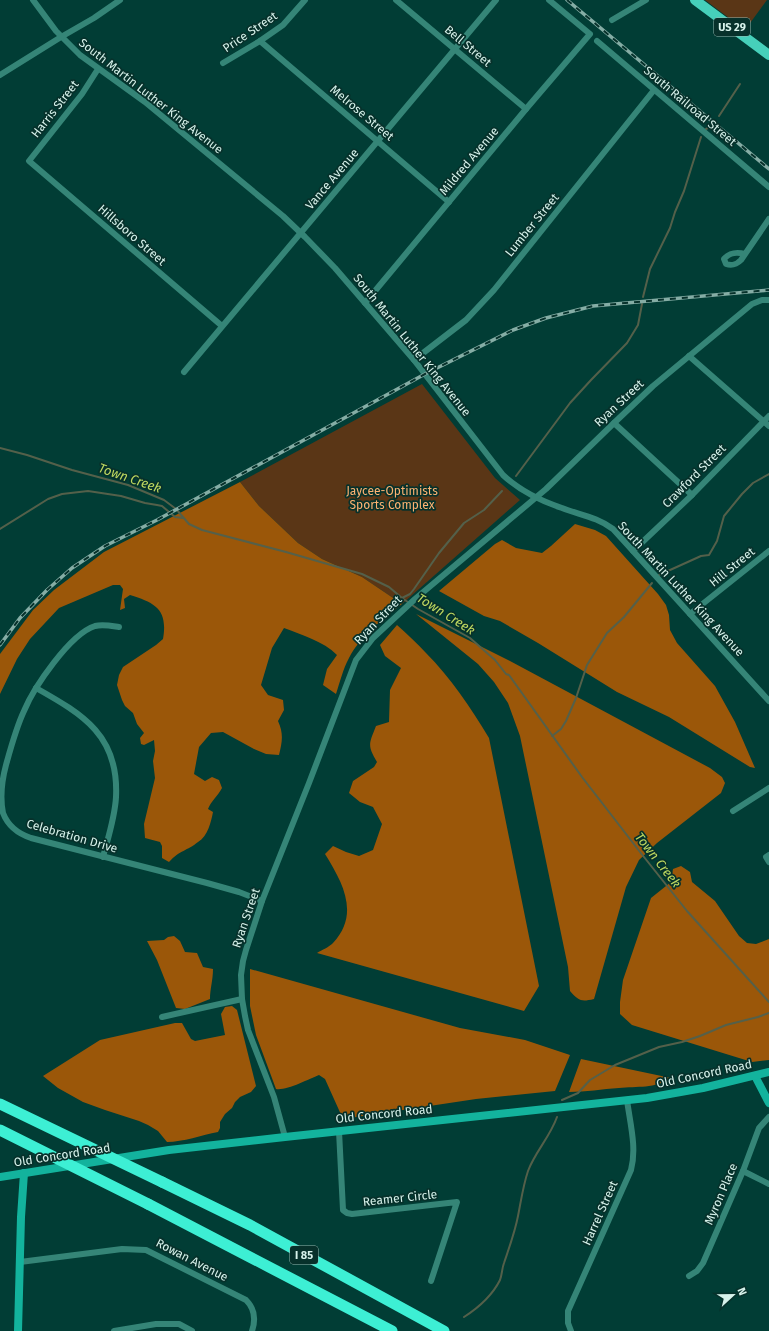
<svg xmlns="http://www.w3.org/2000/svg" width="769" height="1331" viewBox="0 0 769 1331" font-family="'Fira Sans',sans-serif">
	<rect width="100%" height="100%" fill="#013d35"/>
	<g fill="#5a3616">
		<path d="M705 0H767L745 30Z"/>
		<path d="M422 384 495 478 520 500 402 604 362 577 322 559 298 543 259 506 240 482Z"/>
	</g>
	<g fill="#9b5709">
		<path d="M240 482 259 506 298 543 322 559 362 577 402 604C383 619 360 636 349 658 343 669 340 682 336 694L323 685 327 669 337 655C323 641 302 635 284 628L272 648 261 685 268 695 283 700 284 710 278 721C284 734 282 742 279 755L266 754 254 749 223 732 211 733 199 747 194 774 205 781 212 777 219 780 222 788C218 796 211 801 208 809L213 812C211 822 208 836 198 842 187 851 180 850 169 862L162 858V846L160 842 145 838 144 824 155 778 153 761 155 751 154 740 144 745 141 744 140 738 144 733 137 724 133 713 125 706 122 700 117 685 119 675 123 667 156 645 163 639C168 610 156 603 130 595L124 599 125 608 120 610 123 589 120 585H113L59 608 30 639 17 659 0 694V654L33 610 54 590 104 552Z"/>
		<path d="M575 524 595 530 606 536 658 594 666 605 669 615 670 630 677 643 715 686 735 722 755 768 750 767 669 717 617 692 538 643 500 621 484 616 439 591 495 544 502 540 516 548 542 553 551 546Z"/>
		<path d="M416 614 510 661 710 768 722 777 725 783 721 793 657 843 639 860 626 887 594 999C581 1002 579 1001 570 991L568 967 520 736 508 703 494 682 478 664Z"/>
		<path d="M397 625C407 634 417 643 426 653 450 677 471 708 489 738L539 986 524 1011 317 953C322 950 329 947 333 943 360 914 343 883 325 854L333 846 346 852 359 856 373 850 382 824 373 807 360 802 349 793 353 781 374 767 377 762C367 745 369 744 376 726L389 722 390 690 401 668 385 656 380 645Z"/>
		<path d="M681 866 690 872 692 882 715 901 739 936 747 943 756 944 769 939V1060L752 1062 632 1025 620 1014V1002L623 980 651 898 671 882 673 869Z"/>
		<path d="M174 936 180 941 185 952 197 953 203 967 213 969C213 980 210 989 210 999L185 1009 176 1008 157 960 147 941 164 940 168 937Z"/>
		<path d="M250 969 460 1028 525 1040 570 1055 555 1091 476 1099 343 1119 325 1079 319 1075C309 1079 286 1091 276 1089L256 1035 250 1006Z"/>
		<path d="M232 1006 237 1010 256 1086 251 1092 240 1097 235 1102 232 1108 225 1114 220 1122V1128L218 1132C202 1135 183 1142 167 1142L158 1131 148 1125 139 1121 105 1110 83 1102 58 1088 43 1076 100 1040 175 1023H182L191 1039 195 1041 225 1035 221 1014 225 1007Z"/>
		<path d="M581 1059 671 1078C655 1089 637 1086 619 1088 602 1089 586 1092 569 1092Z"/>
	</g>
	<g fill="none" stroke-linecap="round" stroke-linejoin="round">
		<g stroke="#54604a" stroke-width="2">
			<path d="M719 116 740 84"/>
			<path d="M706 129 710 127"/>
			<path d="M643 297 650 269 670 228 675 212 684 191 701 137"/>
			<path d="M0 448 27 455 72 470 128 485 164 500 176 509 189 524 202 530 286 552 362 574 389 587 402 598 418 609 470 638 495 660 506 674 509 675 582 777 640 852 687 911 769 1002"/>
			<path d="M516 476 570 403 591 380 627 343 638 325 642 304"/>
			<path d="M0 529 48 499 62 494 88 491 121 496 145 503 157 505 162 506 175 517 183 518"/>
			<path d="M659 575 701 556 709 555 717 541 724 516 742 494 753 483 769 474"/>
			<path d="M402 598 410 594 414 589 439 553 464 523 484 510 502 491"/>
			<path d="M552 736 561 729 566 721 576 698 587 665 607 633 624 617 652 583"/>
			<path d="M562 1100 578 1093 590 1080 615 1065 659 1047 682 1042 700 1036 726 1025 758 1017 769 1013"/>
			<path d="M464 1317C478 1308 492 1296 500 1280 502 1275 502 1268 504 1263 509 1248 515 1232 518 1216 521 1201 523 1186 528 1171 535 1152 550 1137 557 1117"/>
		</g>
		<g stroke="#358577" stroke-width="6">
			<path d="M33 0 56 31 80 55 145 102 283 216 305 237 335 268 414 360 503 475C519 490 541 501 562 508 580 515 597 517 613 529L769 701"/>
			<path d="M396 0 526 109"/>
			<path d="M612 20 646 0"/>
			<path d="M260 41 449 202"/>
			<path d="M597 41 769 187"/>
			<path d="M223 63 260 41 283 25 305 0"/>
			<path d="M98 69 82 94 29 161 222 326"/>
			<path d="M0 75 61 37 94 18 120 0"/>
			<path d="M745 254C737 252 730 252 724 259L726 264C732 266 736 265 741 260L769 219"/>
			<path d="M365 303 526 109 590 34 549 0"/>
			<path d="M689 356 769 426"/>
			<path d="M414 360 466 320 494 290 654 90"/>
			<path d="M184 372 496 0"/>
			<path d="M614 423 692 495"/>
			<path d="M633 551 692 495 769 416"/>
			<path d="M690 614 769 551"/>
			<path d="M119 627C112 626 103 624 95 626 70 634 34 687 24 711 16 728 11 747 6 765 2 780 0 798 3 813 8 826 19 834 31 838L207 883 239 892 262 901"/>
			<path d="M36 688C84 715 119 736 116 797 115 817 108 838 103 857"/>
			<path d="M733 811 769 788"/>
			<path d="M769 855 766 857 769 862"/>
			<path d="M162 1017 242 999"/>
			<path d="M339 1131 343 1210 347 1213 352 1214 457 1202 431 1281"/>
			<path d="M285 1137 274 1097 248 1030 245 1016 242 999 241 975 243 961 246 950 262 901 309 783 356 660 373 638 415 599 546 489 614 423 653 386 752 304 762 300H769"/>
			<path d="M743 1171 769 1184"/>
			<path d="M20 1262 122 1249 146 1250 246 1300C255 1309 256 1319 252 1331"/>
			<path d="M689 1276 697 1271 703 1263 743 1171 759 1128 769 1117"/>
			<path d="M114 1331 156 1324H179L192 1331"/>
			<path d="M571 1331 568 1323V1311L631 1170C637 1148 630 1123 627 1100"/>
		</g>
		<g stroke="#13b39d" stroke-width="8">
			<path d="M755 1076 769 1103"/>
			<path d="M0 1177 169 1150 285 1137 647 1098 703 1088 769 1072"/>
			<path d="M18 1331 21 1217 24 1173"/>
		</g>
		<path stroke="#46d0ba" stroke-width="10" d="M695 0 769 55"/>
		<g stroke="#3defd4" stroke-width="11">
			<path d="M162 1182 250 1225 444 1331"/>
			<path d="M148 1204 392 1331"/>
		</g>
		<g stroke="#85ada5" stroke-width="3.5">
			<g id="rail">
				<path d="M567 0 769 169"/>
				<path d="M0 645 20 618 47 590 72 568 105 546 157 520 425 374 513 330 546 318 593 306 769 290"/>
			</g>
		</g>
		<use href="#rail" stroke="#07312b" stroke-width="2" stroke-dasharray="6" stroke-linecap="butt"/>
		<g stroke="#3defd4" stroke-width="11">
			<path d="M0 1104 162 1182"/>
			<path d="M0 1130 148 1204"/>
		</g>
	</g>
	<g text-anchor="middle" dominant-baseline="central" stroke-width="3.5" stroke-linejoin="round" paint-order="stroke">
		<g fill="#07312b" stroke="#99b8b1" stroke-width="1">
			<rect x="714" y="18" width="36" height="18" rx="3"/>
			<rect x="290" y="1246" width="28" height="18" rx="3"/>
		</g>
		<g font-size="11" font-weight="bold" fill="#d7f2eb">
			<text x="732" y="27">US 29</text>
			<text x="304" y="1255">I 85</text>
		</g>
		<g font-size="12" fill="#d7f2eb" stroke="#07312b">
			<text transform="translate(250 32) rotate(-34)">Price Street</text>
			<text transform="translate(468 46) rotate(40)">Bell Street</text>
			<text transform="translate(151 96) rotate(38)">South Martin Luther King Avenue</text>
			<text transform="translate(690 106) rotate(40)">South Railroad Street</text>
			<text transform="translate(55 109) rotate(-52)">Harris Street</text>
			<text transform="translate(362 113) rotate(40)">Melrose Street</text>
			<text transform="translate(469 161) rotate(-50)">Mildred Avenue</text>
			<text transform="translate(332 179) rotate(-50)">Vance Avenue</text>
			<text transform="translate(532 225) rotate(-51)">Lumber Street</text>
			<text transform="translate(132 235) rotate(41)">Hillsboro Street</text>
			<text transform="translate(412 345) rotate(51)">South Martin Luther King Avenue</text>
			<text transform="translate(619 403) rotate(-43)">Ryan Street</text>
			<text transform="translate(694 476) rotate(-45)">Crawford Street</text>
			<text transform="translate(732 567) rotate(-39)">Hill Street</text>
			<text transform="translate(681 589) rotate(47)">South Martin Luther King Avenue</text>
			<text transform="translate(378 620) rotate(-46)">Ryan Street</text>
			<text transform="translate(72 836) rotate(16)">Celebration Drive</text>
			<text transform="translate(246 918) rotate(-71)">Ryan Street</text>
			<text transform="translate(704 1074) rotate(-12)">Old Concord Road</text>
			<text transform="translate(384 1114) rotate(-6)">Old Concord Road</text>
			<text transform="translate(62 1155) rotate(-9)">Old Concord Road</text>
			<text transform="translate(721 1194) rotate(-67)">Myron Place</text>
			<text transform="translate(400 1198) rotate(-6)">Reamer Circle</text>
			<text transform="translate(600 1213) rotate(-66)">Harrel Street</text>
			<text transform="translate(192 1260) rotate(27)">Rowan Avenue</text>
		</g>
		<g font-size="12" fill="#fdb272" stroke="#07312b">
			<text x="392" y="491">Jaycee-Optimists<tspan x="392" dy="14">Sports Complex</tspan></text>
		</g>
		<g font-size="13" font-style="italic" fill="#bed860" stroke="#07312b">
			<text transform="translate(130 478) rotate(19)">Town Creek</text>
			<text transform="translate(446 614) rotate(32)">Town Creek</text>
			<text transform="translate(658 860) rotate(52)">Town Creek</text>
		</g>
	</g>
	<g transform="translate(733 1295) rotate(68)" stroke="#07312b" stroke-width="3" paint-order="stroke">
	<path d="M0-3L7 15L0 10L-7 15Z" fill="#d7f2eb"/>
	<text y="-6" font-size="11" font-weight="bold" text-anchor="middle" fill="#d7f2eb">N</text>
	</g>
</svg>
